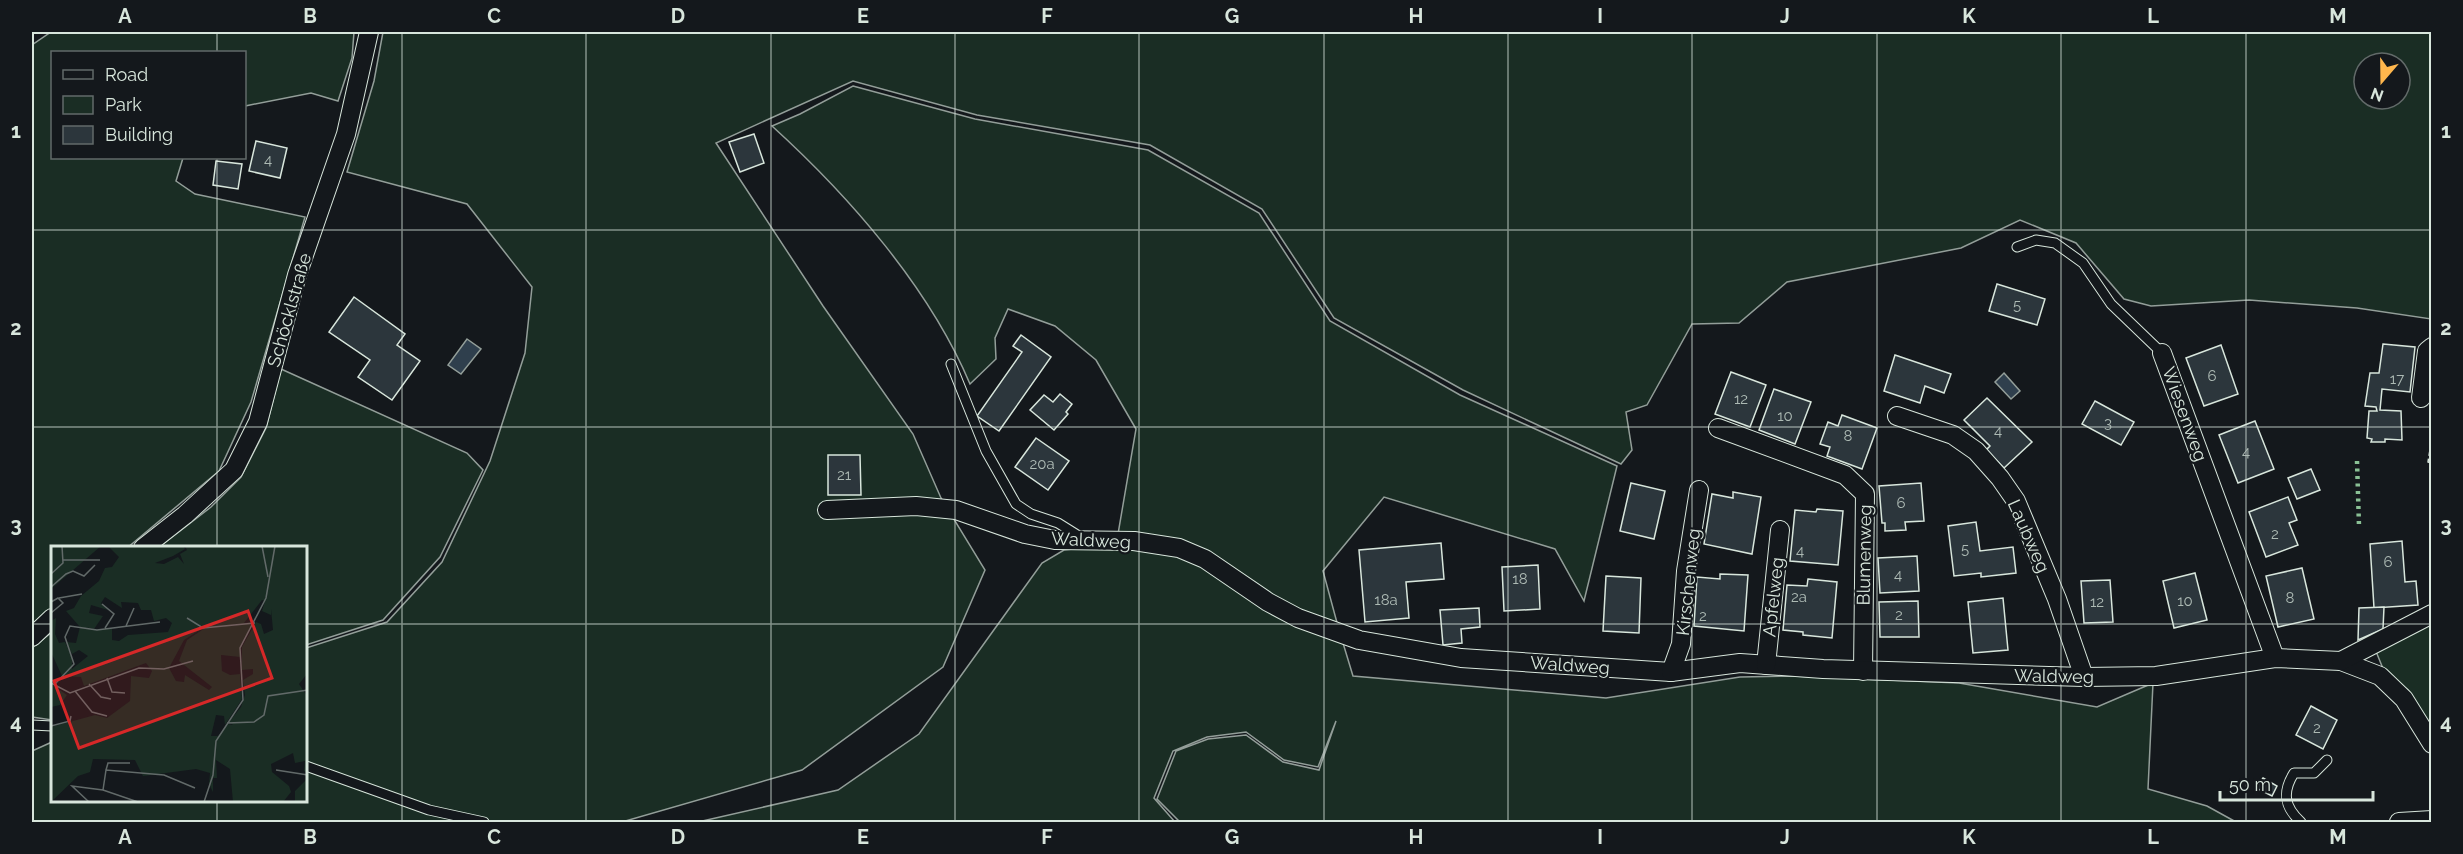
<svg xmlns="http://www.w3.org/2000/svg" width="2463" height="854" viewBox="0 0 2463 854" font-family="Raleway,sans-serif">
	<rect width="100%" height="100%" fill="#14181c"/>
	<g fill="#1a2d24" stroke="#939e99" stroke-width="1.5" fill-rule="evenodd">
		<path d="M51 32H354L352 58 338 101 311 93 245 106 244 52H52V158H183L176 181 195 194 305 217 251 402 219 471 127 548H52V608L32 624V45Z"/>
		<path d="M383 32H2431V319L2357 308 2249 300 2151 306 2124 299 2076 243 2020 220 1961 248 1787 282 1739 323 1692 324 1647 405 1626 412 1632 450 1621 464 1463 390 1334 318 1262 209 1150 145 977 115 853 81 716 143 823 306 913 434 941 498 985 570 943 667 802 770 622 822H32V751L52 742V802H306V648L387 622 442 562 490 461 525 353 532 287 467 204 347 172 374 81ZM2364 63H2400V99H2364Z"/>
		<path d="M853 86 975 119 1148 150 1259 213 1330 321 1460 395 1617 466 1584 601 1555 549 1384 497 1323 571 1339 630 1242 580 1118 534 1136 429 1096 360 1055 326 1008 309 995 338 996 359 970 384C929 287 849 196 772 126L800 114Z"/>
		<path d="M281 369 467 453 483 470 440 557 383 620 306 645V548H158L211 507 241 477 266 428Z"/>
		<path d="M1101 546 1182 555 1343 643 1353 676 1606 698 1740 677 1792 676 1959 683 2097 707 2153 683 2148 789 2207 806 2236 822H1180L1157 799 1176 751 1208 739 1246 735 1283 762 1319 770 1336 721 1318 767 1284 760 1246 732 1207 737 1173 751 1154 798 1175 822H698L838 790 919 734 1042 563 1064 550Z"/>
		<path d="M2431 623V727L2408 690 2384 671 2375 649Z"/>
		<path d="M52 632V720L32 717V648Z"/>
	</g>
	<g fill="#2f3f4d" stroke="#939e99" stroke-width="1.5">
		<path d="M467 339 481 349 461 374 448 365Z"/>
		<path d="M2004 373 2020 391 2011 399 1995 382Z"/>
	</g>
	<g fill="#2c363c" stroke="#d8e6dc" stroke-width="1.5">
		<path d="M754 134 764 163 740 172 729 142Z"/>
		<path d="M256 141 287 148 280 178 249 171Z"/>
		<path d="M216 161 242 164 238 189 213 185Z"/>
		<path d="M1997 284 2045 299 2037 325 1989 311Z"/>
		<path d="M354 297 405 334 397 345 420 361 392 400 358 377 370 360 329 332Z"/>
		<path d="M1021 335 1051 357 999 431 977 416 1022 352 1013 346Z"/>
		<path d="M2383 344 2415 347 2410 392 2382 389 2380 410 2401 411 2402 440 2385 439V442H2371L2372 439 2367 438 2369 411H2377L2376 407 2365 406 2370 373H2379Z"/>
		<path d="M2221 345 2238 394 2204 406 2186 358Z"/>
		<path d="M1895 355 1951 374 1944 393 1925 386 1920 403 1884 391Z"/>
		<path d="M1731 372 1766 385 1750 427 1715 414Z"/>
		<path d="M1774 389 1811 402 1795 444 1759 430Z"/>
		<path d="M1060 394 1072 404 1066 412 1068 414 1054 430 1030 410 1044 395 1053 402Z"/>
		<path d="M1987 398 2032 442 2004 468 1986 450 1990 446 1964 420Z"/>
		<path d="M2095 401 2134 422 2121 445 2082 424Z"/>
		<path d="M1842 415 1877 428 1862 469 1827 456 1830 447 1820 444 1828 422 1838 426Z"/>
		<path d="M2255 421 2274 469 2238 483 2219 435Z"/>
		<path d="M1036 438 1069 461 1048 490 1015 467Z"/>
		<path d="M828 455H860L861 495H828Z"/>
		<path d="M2311 469 2320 490 2297 499 2288 478Z"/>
		<path d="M1631 483 1665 491 1654 539 1620 531Z"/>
		<path d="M1921 483 1924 521 1905 522 1906 530 1885 531V523H1882L1879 486Z"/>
		<path d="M1733 492 1761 497 1752 554 1704 544 1712 494 1733 498Z"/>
		<path d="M2288 497 2297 520 2289 523 2298 545 2266 557 2249 512Z"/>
		<path d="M1817 509 1843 511 1838 565 1790 561 1795 510 1816 512Z"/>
		<path d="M1976 522 1980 551 2013 547 2016 573 1981 577V573L1954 576 1948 526Z"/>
		<path d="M2402 541 2405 582 2416 581 2418 605 2374 608 2370 544Z"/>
		<path d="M1441 543 1444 579 1406 582 1409 618 1365 622 1359 550Z"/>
		<path d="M1917 556 1919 591 1880 593 1878 558Z"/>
		<path d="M1538 565 1540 609 1504 611 1502 567Z"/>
		<path d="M2302 568 2314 619 2278 627 2266 576Z"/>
		<path d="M2195 573 2207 620 2174 628 2163 581Z"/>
		<path d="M1720 574 1748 575 1744 631 1694 626 1697 577 1720 579Z"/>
		<path d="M1606 576 1641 578 1639 633 1603 631Z"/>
		<path d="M1808 579 1837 582 1832 638 1803 635V632L1783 630 1787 585 1807 586Z"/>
		<path d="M2110 580 2113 622 2084 623 2081 581Z"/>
		<path d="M2003 598 2008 650 1973 653 1968 602Z"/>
		<path d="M1918 601 1919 637H1880L1879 602Z"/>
		<path d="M2384 607 2383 629 2358 640 2359 608Z"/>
		<path d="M1479 608 1480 627 1461 629 1462 643 1443 645 1440 610Z"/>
		<path d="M2311 706 2337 720 2323 749 2296 735Z"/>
		<path d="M2263 778 2277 786 2272 796 2256 788Z"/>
	</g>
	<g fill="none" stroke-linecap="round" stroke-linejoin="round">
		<g stroke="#d8e6dc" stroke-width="11">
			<g id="lane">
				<path d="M2017 247 2036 240 2055 243 2083 263 2111 304 2162 353"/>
				<path d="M951 364 986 451 1016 504 1031 514 1058 523 1082 538"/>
				<path d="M32 725 52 726"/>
				<path d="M306 766 429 810 484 822"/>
				<path d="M2301 822C2284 807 2282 792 2294 773H2314L2327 760"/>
			</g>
		</g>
		<g stroke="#d8e6dc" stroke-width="20">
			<g id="street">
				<path d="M2162 353 2275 658"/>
				<path d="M2421 398 2427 351 2432 347"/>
				<path d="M1897 416 1953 435 1976 451 2000 478 2016 501 2057 599 2084 677"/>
				<path d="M1718 428 1845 475 1865 494 1863 671"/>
				<path d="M827 510 916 506 956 510 1025 534 1055 540 1134 541 1179 548 1205 559 1268 602 1298 618 1359 640 1461 658 1671 672 1740 663 1823 669 2084 677 2156 676 2275 658 2341 661 2380 676 2404 699 2432 744"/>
				<path d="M143 548 185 515 234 470 258 422 297 275 346 134 369 32"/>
				<path d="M32 637 52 618"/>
				<path d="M2341 661 2432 614"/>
				<path d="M1766 665 1780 530"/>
				<path d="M1671 672 1681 644 1686 571 1699 490"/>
				<path d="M2399 822 2432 820"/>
			</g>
		</g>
		<use href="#lane" stroke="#14181c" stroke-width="9"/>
		<use href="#street" stroke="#14181c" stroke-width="18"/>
		<path stroke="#8ac095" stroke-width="4.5" stroke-dasharray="3 4.5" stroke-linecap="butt" d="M2357 461 2359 526"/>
		<path stroke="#d8e6dc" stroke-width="1.5" stroke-dasharray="8 3" stroke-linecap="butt" d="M2432 437 2428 462 2432 463"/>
	</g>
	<path fill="none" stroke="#d8e6dc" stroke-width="1.5" stroke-opacity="0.55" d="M217 32V52M402 32V822M586 32V822M771 32V822M955 32V822M1139 32V822M1324 32V822M1508 32V822M1692 32V822M1877 32V822M2061 32V822M2246 32V822M217 158V548M32 230H2432M32 427H2432M32 624H52M306 624H2432M217 802V822"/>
	<g text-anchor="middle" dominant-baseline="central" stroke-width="4.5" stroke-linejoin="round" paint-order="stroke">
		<g font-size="15" fill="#adbab4">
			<text x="268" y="160">4</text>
			<text x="2017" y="305">5</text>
			<text x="2212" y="376">6</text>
			<text x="2397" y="379">17</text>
			<text x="1741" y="399">12</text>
			<text x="1785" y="416">10</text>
			<text x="2108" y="423">3</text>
			<text x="1998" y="431">4</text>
			<text x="1848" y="436">8</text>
			<text x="2246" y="452">4</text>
			<text x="1042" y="464">20a</text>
			<text x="844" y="475">21</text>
			<text x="1901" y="503">6</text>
			<text x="2275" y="534">2</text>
			<text x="1965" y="549">5</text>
			<text x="1800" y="551">4</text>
			<text x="2388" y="562">6</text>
			<text x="1898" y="575">4</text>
			<text x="1520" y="579">18</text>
			<text x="1799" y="597">2a</text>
			<text x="2290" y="598">8</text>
			<text x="1386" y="600">18a</text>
			<text x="2185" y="601">10</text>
			<text x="2097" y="602">12</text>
			<text x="1899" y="615">2</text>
			<text x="1703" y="616">2</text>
			<text x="2317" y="728">2</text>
		</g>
		<g font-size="18" fill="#d8e6dc" stroke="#14181c">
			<text transform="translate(289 310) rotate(-74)">Schöcklstraße</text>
			<text transform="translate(2185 414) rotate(70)">Wiesenweg</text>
			<text transform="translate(2029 536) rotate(66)">Laubweg</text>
			<text transform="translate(1091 540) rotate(3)">Waldweg</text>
			<text transform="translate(1864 555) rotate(-89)">Blumenweg</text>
			<text transform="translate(1688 582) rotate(-84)">Kirschenweg</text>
			<text transform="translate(1773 597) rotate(-84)">Apfelweg</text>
			<text transform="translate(1570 665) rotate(4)">Waldweg</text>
			<text transform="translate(2054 676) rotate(1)">Waldweg</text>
		</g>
	</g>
	<g transform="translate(51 546)">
		<rect width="256" height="256" fill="#14181c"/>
		<path d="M0 0H50L0 43ZM57 0H132L134 3 122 10 104 17 113 18 127 11 133 18 129 8 136 4 134 0H256V128L248 138 256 150V227L253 225 254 215 244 217 242 207 220 218 221 226 238 240 240 246 232 256H182L179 223 165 214 166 232H162V246L158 238 159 227 145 223 92 230 84 214 42 213 39 226 27 230 0 256V181L44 169 56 172 79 155 80 130 98 132 101 125 95 117 33 140 30 131 11 130 0 106V75L5 72 4 88 8 97 14 96 21 111V123L37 110 28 104 21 108 15 96 25 97 29 81 15 65 23 62 30 50 48 35 54 22 61 21 68 11ZM54 51 71 62 70 56 87 57 90 64H100L103 75 115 72 121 77 117 86 77 89 68 95 61 94V82L44 84 34 81 43 83 52 70 38 67 40 59 57 64 50 57ZM211 54 214 55 211 65 220 69V63L222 84 213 88 210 78 205 76 191 101V124L202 123V128L192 134 194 149 190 161 178 176 182 179 177 178 167 190H160L165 169 173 170 174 179 191 153 189 128 179 129 171 125 170 109 189 111V101L202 76 193 77ZM146 79 151 80V84L136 94 128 115 161 141 158 144 134 129 133 136 125 135 118 122 133 94 150 83ZM0 138 16 149 9 159 0 161ZM256 233V256H244V245Z" fill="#1a2d24" fill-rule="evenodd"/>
		<path fill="none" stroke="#626a69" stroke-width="1.5" d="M211 0 217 31M12 14H49M0 28 12 17 11 0M0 41 15 28 22 25 33 30 44 19M8 52 31 48M0 56 7 52 12 57 0 67M51 58 63 68 54 82M136 72 152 82 204 77M75 80 83 62M56 132 61 146 74 147M0 137 19 147 88 122 113 123 142 115M4 138 23 118 14 91 19 80 46 84 109 76M38 138 50 151 60 153M24 145 41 166 56 170M176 177 203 176 213 169 217 150 257 144M0 180 19 175 20 170M55 224 57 217H79M225 224 257 229M52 244 55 224 113 229 144 242M38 256 21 240 52 244 87 256M153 256 162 229 165 195 192 154 189 102 215 52 224 0"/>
		<path fill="#d62828" fill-opacity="0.15" stroke="#d62828" stroke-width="3" d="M197 65 221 132 28 202 3 135Z"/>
		<rect width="256" height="256" fill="none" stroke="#d8e6dc" stroke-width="3"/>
	</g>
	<rect width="2463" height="854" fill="none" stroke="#14181c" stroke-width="66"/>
	<rect x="51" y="51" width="195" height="108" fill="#14181c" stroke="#626a69" stroke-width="1.5"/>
	<rect x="63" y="70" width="30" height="9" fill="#14181c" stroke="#626a69" stroke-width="1.5"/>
	<text x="105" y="81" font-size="18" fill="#d8e6dc">Road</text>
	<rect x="63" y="96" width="30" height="18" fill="#1a2d24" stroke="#626a69" stroke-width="1.5"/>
	<text x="105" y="111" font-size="18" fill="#d8e6dc">Park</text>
	<rect x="63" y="126" width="30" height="18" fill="#2c363c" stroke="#626a69" stroke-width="1.5"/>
	<text x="105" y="141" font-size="18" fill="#d8e6dc">Building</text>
	<g transform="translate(2382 81) rotate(200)"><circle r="28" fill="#14181c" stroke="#626a69" stroke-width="1.5"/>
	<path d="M0-4.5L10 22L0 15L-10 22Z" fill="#ffb74d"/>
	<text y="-9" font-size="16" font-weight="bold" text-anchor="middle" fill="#d8e6dc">N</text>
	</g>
	<path d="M2220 791v9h153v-9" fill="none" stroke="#d8e6dc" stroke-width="3"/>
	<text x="2229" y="791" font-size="18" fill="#d8e6dc" stroke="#14181c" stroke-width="4.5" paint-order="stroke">50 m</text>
	<rect x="33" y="33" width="2397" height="788" fill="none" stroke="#d8e6dc" stroke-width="2"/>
	<g font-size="20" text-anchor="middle" font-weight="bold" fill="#d8e6dc">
		<text x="125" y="23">A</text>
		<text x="310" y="23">B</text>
		<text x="494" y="23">C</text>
		<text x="678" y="23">D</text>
		<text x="863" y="23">E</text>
		<text x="1047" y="23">F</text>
		<text x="1232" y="23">G</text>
		<text x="1416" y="23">H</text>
		<text x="1600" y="23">I</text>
		<text x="1785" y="23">J</text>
		<text x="1969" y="23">K</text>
		<text x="2153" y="23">L</text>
		<text x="2338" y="23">M</text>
		<text x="16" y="138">1</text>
		<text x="2446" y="138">1</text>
		<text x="16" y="335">2</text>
		<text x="2446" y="335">2</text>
		<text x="16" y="532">3</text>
		<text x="2446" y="532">3</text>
		<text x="16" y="729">4</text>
		<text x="2446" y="729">4</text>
		<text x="125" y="844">A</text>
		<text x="310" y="844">B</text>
		<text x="494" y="844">C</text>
		<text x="678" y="844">D</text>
		<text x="863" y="844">E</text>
		<text x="1047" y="844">F</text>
		<text x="1232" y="844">G</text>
		<text x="1416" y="844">H</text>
		<text x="1600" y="844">I</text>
		<text x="1785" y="844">J</text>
		<text x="1969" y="844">K</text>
		<text x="2153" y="844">L</text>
		<text x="2338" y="844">M</text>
	</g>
</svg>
